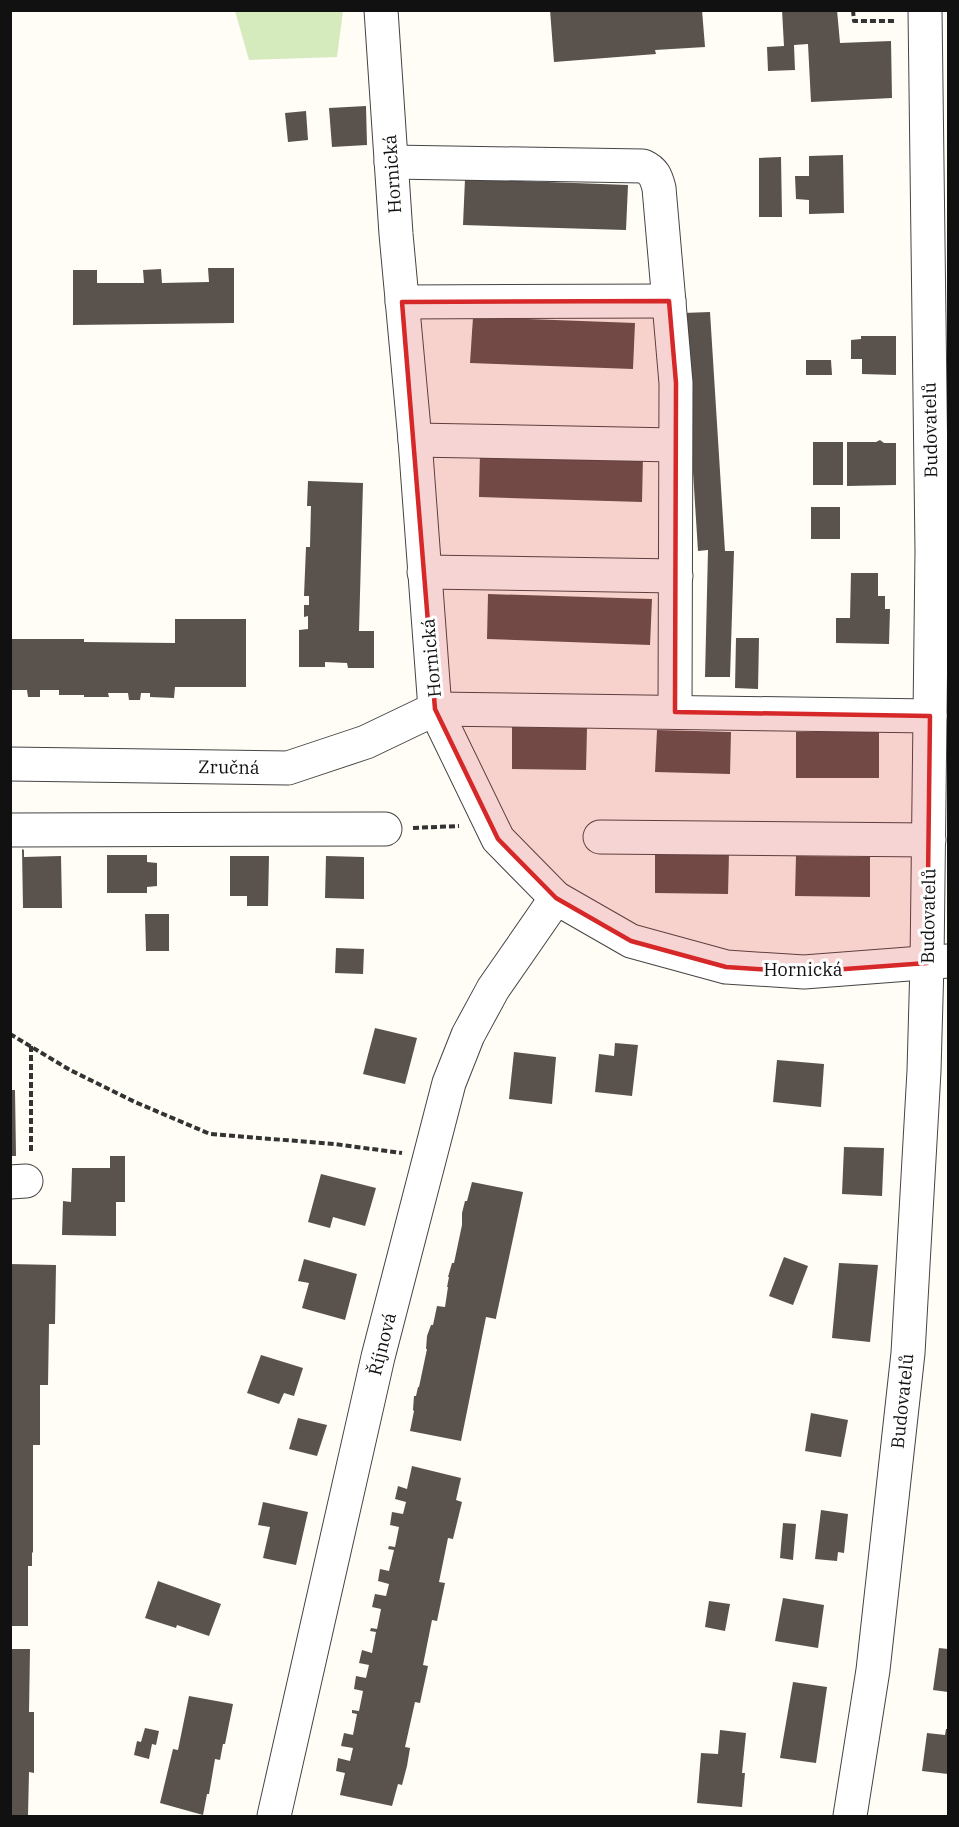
<svg xmlns="http://www.w3.org/2000/svg" width="959" height="1827" viewBox="0 0 959 1827" font-family="'IBM Plex Serif',serif">
	<rect width="100%" height="100%" fill="#fffdf5"/>
	<path fill="#d5ebbd" d="M235 11H343L337 57 249 60Z"/>
	<g fill="#5a524d">
		<path d="M550 10H702L705 47 655 50 656 54 554 62Z"/>
		<path d="M782 10H837L840 43 891 41 892 98 811 102 808 44 794 45 795 70 768 71 767 47 784 46Z"/>
		<path d="M366 106 367 145 332 147 329 108Z"/>
		<path d="M306 111 308 140 288 142 285 113Z"/>
		<path d="M843 155 844 213 809 214V200L796 199 795 176H809V156Z"/>
		<path d="M781 157 782 217H759V158Z"/>
		<path d="M465 179 628 185 626 230 463 225Z"/>
		<path d="M208 268H234V323L73 325V270H97V283H144L143 270 161 269 162 283 209 282Z"/>
		<path d="M710 312 725 551H734L730 677H705L708 550 698 551 683 313Z"/>
		<path d="M473 317 635 323 633 369 470 363Z"/>
		<path d="M861 336H896V375L862 374V359H851V340L861 339Z"/>
		<path d="M806 360H831L832 375H806Z"/>
		<path d="M880 440 884 443H896V485L847 486V442H876Z"/>
		<rect x="813" y="442" width="30" height="43"/>
		<path d="M480 451 643 456 642 502 479 497Z"/>
		<path d="M308 481 363 483 359 631H374V668H348L347 663 325 662V667H299V630L308 629V616L304 617V605H309V596H304L306 547H310L311 506H307Z"/>
		<rect x="811" y="507" width="29" height="32"/>
		<path d="M851 573H878V596H885V609H890L889 644 836 643V618H850Z"/>
		<path d="M488 594 652 599 650 645 487 639Z"/>
		<path d="M175 619H246V687H175L174 698 150 697V693H141L140 700H129L128 693H108L109 697H84V695H59V690H40V697H28L27 690H10V639H84V642L175 643Z"/>
		<path d="M736 638H759L758 689 735 688Z"/>
		<path d="M512 727 587 728 586 770 512 769Z"/>
		<path d="M657 730 731 732 730 774 655 772Z"/>
		<rect x="796" y="732" width="83" height="46"/>
		<path d="M22 849 24 850V857L61 856 62 908H23Z"/>
		<path d="M655 851 729 853 728 894 655 893Z"/>
		<path d="M107 855H147V862L157 863V886L147 887V893H107Z"/>
		<path d="M230 856H269L268 906H247V896H230Z"/>
		<path d="M326 856 364 857V899L325 898Z"/>
		<path d="M796 856 870 857V897L795 896Z"/>
		<path d="M145 914H169V951H146Z"/>
		<path d="M336 948 364 949 363 974 335 973Z"/>
		<path d="M375 1028 417 1038 405 1084 363 1074Z"/>
		<path d="M615 1043 638 1045 632 1096 595 1092 599 1054 614 1056Z"/>
		<path d="M514 1052 556 1057 552 1104 509 1099Z"/>
		<path d="M777 1060 824 1064 821 1107 773 1102Z"/>
		<path d="M10 1090H15L16 1156H10Z"/>
		<path d="M844 1147 884 1148 882 1196 842 1194Z"/>
		<path d="M110 1156H125V1202H116V1236L62 1235 63 1201 71 1202 72 1168H110Z"/>
		<path d="M321 1174 376 1188 365 1226 333 1217 330 1228 308 1222Z"/>
		<path d="M472 1182 523 1192 496 1318V1319L486 1317 461 1441 410 1431 414 1411 413 1410 414 1396H416L418 1387H419L427 1349H426L427 1336 431 1325H433L437 1306 445 1307 448 1287H447L449 1277H448L452 1263H454L462 1225V1213L465 1201H467Z"/>
		<path d="M784 1257 808 1266 793 1305 769 1296Z"/>
		<path d="M304 1259 357 1274 345 1320 302 1308 309 1283 298 1281Z"/>
		<path d="M839 1263 878 1265 870 1342 832 1338Z"/>
		<path d="M10 1264 56 1265 55 1324H49L48 1385H40V1445H33V1552L32 1553V1566H28V1626H10Z"/>
		<path d="M261 1355 303 1368 294 1396 284 1393 279 1404 247 1393Z"/>
		<path d="M811 1413 848 1420 841 1457 805 1451Z"/>
		<path d="M298 1418 327 1425 317 1456 289 1449Z"/>
		<path d="M412 1466 461 1478 456 1500 462 1502 453 1539 448 1538 439 1582 445 1583 437 1621 432 1620 423 1665 428 1666 420 1703 415 1702 405 1747 410 1748 407 1766 402 1785 398 1784 392 1806 340 1795 345 1773 336 1771 338 1758 350 1761 353 1748 341 1746 344 1733 353 1735 357 1714 352 1713V1710L359 1711 363 1691 354 1689 356 1676 366 1678 369 1665 359 1663 362 1650 372 1653 376 1632 370 1631 371 1628 377 1629 381 1609 372 1607 375 1594 386 1596 389 1584 378 1581 380 1569 389 1571 394 1550 388 1549 389 1546 395 1547 399 1527 390 1525 392 1512 403 1514 406 1502 395 1499 398 1486 407 1489Z"/>
		<path d="M263 1502 308 1512 296 1565 263 1558 270 1527 258 1525Z"/>
		<path d="M821 1510 848 1514 844 1553 838 1552 837 1561 815 1559Z"/>
		<path d="M783 1523 796 1524 793 1560 780 1558Z"/>
		<path d="M158 1581 221 1604 209 1636 177 1625 176 1628 145 1618Z"/>
		<path d="M783 1598 824 1605 818 1648 775 1641Z"/>
		<path d="M709 1601 730 1604 725 1631 705 1627Z"/>
		<path d="M939 1648 948 1649V1692L933 1690Z"/>
		<path d="M10 1649H30L29 1712H34V1773L29 1772 28 1816H10Z"/>
		<path d="M793 1682 827 1687 816 1763 780 1758Z"/>
		<path d="M189 1696 233 1704 225 1744H223L220 1760 215 1759 209 1794H207L203 1815 160 1803 173 1749 178 1750Z"/>
		<path d="M145 1728 159 1731 156 1745 152 1744 149 1759 134 1755 137 1741 141 1742Z"/>
		<path d="M946 1729H948V1774L922 1771 927 1733 945 1735Z"/>
		<path d="M720 1730 746 1733 742 1773H745L742 1807 697 1803 701 1753 718 1754Z"/>
	</g>
	<g fill="none" stroke-linecap="round" stroke-linejoin="round">
		<g stroke="#444" stroke-width="35">
			<g id="minor">
				<path d="M381 10 396 234 415 440 435 709 498 839 556 898 631 941 726 967 804 972 948 961"/>
				<path d="M391 162 643 166C654 171 656 177 659 188L676 383 675 712"/>
				<path d="M402 302 669 301"/>
				<path d="M415 440 675 445"/>
				<path d="M424 572 676 576"/>
				<path d="M10 764 288 768 366 742 435 709 930 716"/>
				<path d="M10 830 385 829"/>
				<path d="M600 837 929 840"/>
				<path d="M10 1182 26 1181"/>
				<path d="M274 1816 378 1357 449 1083 468 1035 493 989 556 898"/>
				<path d="M850 1816 873 1670 908 1353 924 1071 927 963 932 551 925 10"/>
			</g>
		</g>
		<g stroke="#333" stroke-width="4" stroke-dasharray="6 3" stroke-linecap="butt">
			<path d="M853 10 854 21H896"/>
			<path d="M413 828 459 826"/>
			<path d="M10 1034 70 1070 135 1102 210 1134 334 1144 402 1153"/>
			<path d="M31 1046V1151"/>
		</g>
		<use href="#minor" stroke="#fff" stroke-width="33"/>
	</g>
	<path fill="#d62828" fill-opacity="0.2" stroke="#d62828" stroke-width="4.5" stroke-linejoin="round" d="M669 301 676 383 675 712 930 716 927 963 804 972 726 967 631 941 556 898 498 839 435 709 402 302Z"/>
	<g text-anchor="middle" dominant-baseline="central" stroke-width="6" stroke-linejoin="round" paint-order="stroke">
		<g font-size="18" fill="#111" stroke="#fff">
			<text transform="translate(392 174) rotate(-94)">Hornická</text>
			<text transform="translate(930 430) rotate(-91)">Budovatelů</text>
			<text transform="translate(431 658) rotate(-95)">Hornická</text>
			<text transform="translate(229 767) rotate(1)">Zručná</text>
			<text transform="translate(928 916) rotate(-89)">Budovatelů</text>
			<text x="803" y="969">Hornická</text>
			<text transform="translate(382 1344) rotate(-76)">Říjnová</text>
			<text transform="translate(902 1401) rotate(-84)">Budovatelů</text>
		</g>
	</g>
	<rect width="959" height="1827" fill="none" stroke="#111111" stroke-width="24"/>
</svg>
